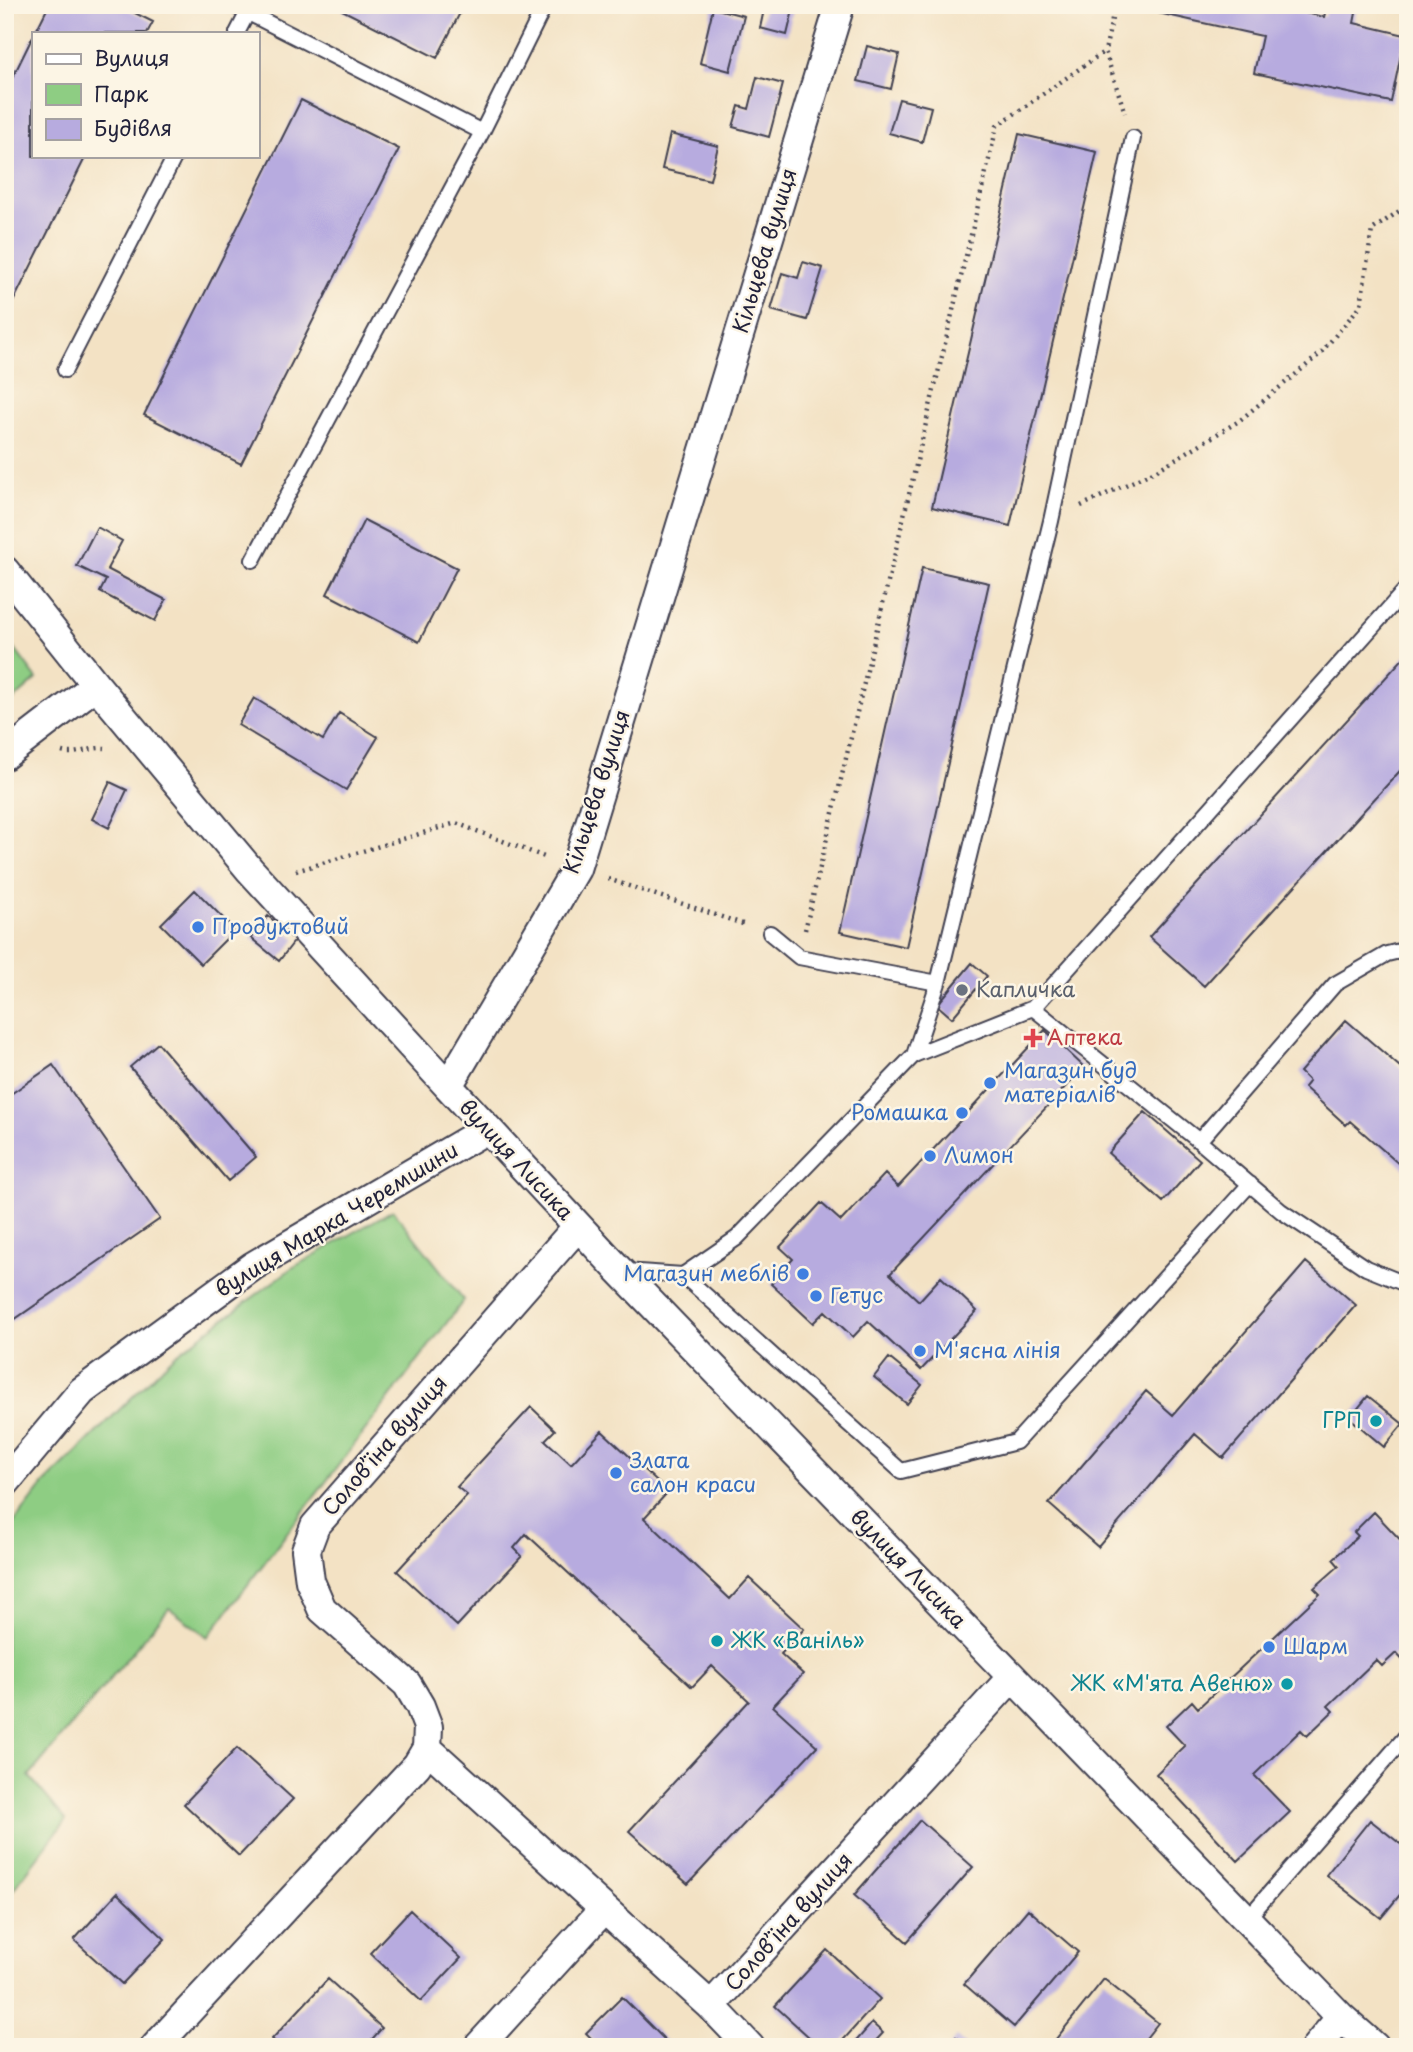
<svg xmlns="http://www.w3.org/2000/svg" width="1413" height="2052" viewBox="0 0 1413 2052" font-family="'Playpen Sans',sans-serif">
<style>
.green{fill:#8ecd83;stroke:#58785f;stroke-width:2}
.building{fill:#b7abdf}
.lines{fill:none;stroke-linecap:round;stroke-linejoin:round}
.service-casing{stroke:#413f50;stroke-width:18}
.minor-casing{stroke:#413f50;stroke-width:32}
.path{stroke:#413f50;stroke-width:4.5;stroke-dasharray:2 5;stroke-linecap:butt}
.service{stroke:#fff;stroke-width:14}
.minor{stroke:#fff;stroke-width:28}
.shop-dot{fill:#3f7fe0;stroke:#fcf5e5;stroke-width:2.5}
.worship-dot{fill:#6b7280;stroke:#fcf5e5;stroke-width:2.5}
.health-dot{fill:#e0444e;stroke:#fcf5e5;stroke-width:2.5}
.culture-dot{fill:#0f9aa8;stroke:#fcf5e5;stroke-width:2.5}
.labels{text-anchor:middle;stroke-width:5;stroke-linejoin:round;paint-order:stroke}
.street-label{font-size:21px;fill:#22223b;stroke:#fcf5e5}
.shop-label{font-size:21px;fill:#366cbe;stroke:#fcf5e5;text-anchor:start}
.worship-label{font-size:21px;fill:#5b616d;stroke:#fcf5e5;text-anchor:start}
.health-label{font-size:21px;fill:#be3a42;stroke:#fcf5e5;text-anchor:start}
.culture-label{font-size:21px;fill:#0d838f;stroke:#fcf5e5;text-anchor:end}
</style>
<rect width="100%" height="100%" fill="#fcf5e5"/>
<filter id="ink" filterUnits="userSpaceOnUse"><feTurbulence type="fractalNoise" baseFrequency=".0143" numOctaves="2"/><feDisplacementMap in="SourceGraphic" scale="14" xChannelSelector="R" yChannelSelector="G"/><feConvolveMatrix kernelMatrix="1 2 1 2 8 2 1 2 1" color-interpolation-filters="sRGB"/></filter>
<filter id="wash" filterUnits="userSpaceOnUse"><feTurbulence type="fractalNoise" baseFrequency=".00686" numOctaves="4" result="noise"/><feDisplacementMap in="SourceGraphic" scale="28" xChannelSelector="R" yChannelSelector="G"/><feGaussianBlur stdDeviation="1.57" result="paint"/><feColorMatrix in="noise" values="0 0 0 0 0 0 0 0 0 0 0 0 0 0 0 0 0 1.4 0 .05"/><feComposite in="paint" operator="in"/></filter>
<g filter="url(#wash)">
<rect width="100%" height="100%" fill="#f3e2c4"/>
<!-- green -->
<path class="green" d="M 5,636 L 37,679 L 5,707 Z
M 393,1210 L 464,1300 L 208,1637 L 169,1608 L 29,1776 L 66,1820 L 5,1900 L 5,1534 L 44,1484 L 174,1356 L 292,1268 Z"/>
<g id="blocks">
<!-- building -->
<path class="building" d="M 49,5 L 119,5 L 153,22 L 147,33 L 35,33 Z
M 344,5 L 464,5 L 437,58 L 342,10 Z
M 765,5 L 793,10 L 787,35 L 760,28 Z
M 1122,5 L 1268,5 L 1324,17 L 1327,5 L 1342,5 L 1357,8 L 1354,23 L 1405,35 L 1391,102 L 1254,73 L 1262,36 Z
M 713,8 L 744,16 L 730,71 L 700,63 Z
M 33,36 L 33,156 L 86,156 L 5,318 L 5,93 Z
M 867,46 L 899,54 L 891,89 L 858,81 Z
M 757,77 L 783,84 L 769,137 L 733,127 L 739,106 L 749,109 Z
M 899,99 L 931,107 L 922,142 L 889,133 Z
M 301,100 L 399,149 L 241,464 L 144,415 Z
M 670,134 L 718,146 L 710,180 L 662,169 Z
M 1019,134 L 1097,152 L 1010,526 L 932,507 Z
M 803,262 L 823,268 L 807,320 L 771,310 L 782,273 L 798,278 Z
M 364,520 L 457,568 L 419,642 L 327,594 Z
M 97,527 L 122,541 L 107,569 L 166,600 L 155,621 L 100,592 L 106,580 L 77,566 Z
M 922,568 L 989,583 L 906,947 L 840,932 Z
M 1408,653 L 1408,762 L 1204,986 L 1149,937 Z
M 254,698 L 323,740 L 339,713 L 378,737 L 346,790 L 238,725 Z
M 110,782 L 127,790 L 109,828 L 92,819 Z
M 195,890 L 235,930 L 201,964 L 161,924 Z
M 268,916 L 296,939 L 279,961 L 251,938 Z
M 972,963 L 987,976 L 952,1018 L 937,1005 Z
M 1346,1020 L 1408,1074 L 1408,1172 L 1350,1121 L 1346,1125 L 1304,1087 L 1309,1081 L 1300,1072 Z
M 1045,1030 L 1084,1067 L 890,1274 L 919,1301 L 941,1277 L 977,1311 L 921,1370 L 868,1321 L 853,1337 L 825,1311 L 813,1323 L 771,1284 L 793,1259 L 780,1247 L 821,1203 L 841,1221 L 885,1174 L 898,1187 Z
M 158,1043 L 256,1157 L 228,1181 L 130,1067 Z
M 53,1065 L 160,1219 L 5,1326 L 5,1098 Z
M 1145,1112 L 1200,1160 L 1163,1202 L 1108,1153 Z
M 1306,1262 L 1356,1305 L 1223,1458 L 1195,1434 L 1098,1547 L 1049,1504 L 1146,1391 L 1173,1415 Z
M 889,1358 L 922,1385 L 907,1404 L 874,1377 Z
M 1368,1396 L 1403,1424 L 1384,1447 L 1350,1418 Z
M 531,1407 L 555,1430 L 545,1440 L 571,1464 L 602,1431 L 668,1492 L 644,1518 L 730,1599 L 749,1578 L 804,1629 L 781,1654 L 803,1674 L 773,1706 L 817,1746 L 688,1884 L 629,1831 L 749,1701 L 712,1666 L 692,1687 L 526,1534 L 514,1548 L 522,1556 L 457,1626 L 397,1571 L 467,1495 L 457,1487 Z
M 1374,1512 L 1408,1548 L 1408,1666 L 1396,1653 L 1382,1666 L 1376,1660 L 1328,1706 L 1333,1711 L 1307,1736 L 1301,1730 L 1254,1775 L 1290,1812 L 1238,1861 L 1156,1774 L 1185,1746 L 1166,1726 L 1192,1701 L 1198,1708 L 1320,1594 L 1314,1588 L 1339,1566 L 1333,1559 L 1358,1536 L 1354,1532 Z
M 237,1748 L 293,1799 L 239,1856 L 184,1804 Z
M 920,1820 L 973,1867 L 907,1942 L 854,1895 Z
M 1370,1820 L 1408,1850 L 1408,1885 L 1381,1918 L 1326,1875 Z
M 117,1893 L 165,1939 L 122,1984 L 74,1940 Z
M 1028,1909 L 1078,1952 L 1014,2027 L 964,1984 Z
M 410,1910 L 461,1958 L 421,2001 L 370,1953 Z
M 827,1950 L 880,1999 L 837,2047 L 820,2047 L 775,2006 Z
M 328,1979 L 382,2028 L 365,2047 L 281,2047 L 272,2039 Z
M 1104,1979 L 1158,2023 L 1139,2047 L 1055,2047 L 1052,2044 Z
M 622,1997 L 672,2047 L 600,2047 L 586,2033 Z
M 872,2023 L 883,2033 L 870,2047 L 851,2047 Z
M 956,2037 L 968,2047 L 949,2047 Z
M 1182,2040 L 1191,2047 L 1176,2047 Z"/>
</g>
</g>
<g filter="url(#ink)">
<use href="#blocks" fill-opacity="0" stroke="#413f50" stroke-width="2"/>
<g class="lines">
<defs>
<path id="service" d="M 233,5 L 482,132
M 237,33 L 251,6
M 65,370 L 175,156
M 253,560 L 482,132 L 545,5
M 770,933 L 799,957 L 938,983
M 1033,1008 L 1199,1141 L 1281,1211 L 1366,1268 L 1408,1285
M 914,1055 L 938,983 L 1051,521 L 1133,138
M 1199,1141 L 1335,984 L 1387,954 L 1408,949
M 624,1271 L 683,1275 L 737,1238 L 914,1055 L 1033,1008 L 1408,587
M 683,1275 L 901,1471 L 1016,1442 L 1250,1184
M 1247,1919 L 1408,1734"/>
<path id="minor" d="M 5,571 L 96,685 L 250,870 L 448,1086 L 576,869 L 840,5
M 5,755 L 96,685
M 448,1086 L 619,1270 L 1341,2017 L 1375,2047
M 5,1483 L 82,1391 L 253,1266 L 487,1129
M 427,1748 L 711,2006 L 1012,1677
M 711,2006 L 750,2047
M 155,2047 L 417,1765 L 427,1748 L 428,1727 L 420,1706 L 407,1684 L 322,1609 L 310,1581 L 306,1550 L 315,1526 L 578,1226
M 478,2047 L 603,1910
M 1316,2047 L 1341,2017"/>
</defs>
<!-- service casing -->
<use href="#service" class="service-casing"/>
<!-- minor casing -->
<use href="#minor" class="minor-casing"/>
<!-- path -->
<path class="path" d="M 1115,5 L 1105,51 L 1125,113
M 1081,506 L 1157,470 L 1239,421 L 1319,355 L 1361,305 L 1372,230 L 1408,205
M 62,752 C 75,756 90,747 105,748
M 296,871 L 456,823 L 547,858
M 608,879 L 746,925
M 805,930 L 997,126 L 1105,51"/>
<!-- service -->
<use href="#service" class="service"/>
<!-- minor -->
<use href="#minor" class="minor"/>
</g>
</g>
<!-- markers -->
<g class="shop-dot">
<circle cx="198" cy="927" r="7"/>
<circle cx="990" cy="1083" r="7"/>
<circle cx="962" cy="1113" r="7"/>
<circle cx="930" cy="1156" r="7"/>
<circle cx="803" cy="1274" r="7"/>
<circle cx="816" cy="1296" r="7"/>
<circle cx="920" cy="1351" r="7"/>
<circle cx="616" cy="1473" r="7"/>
<circle cx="1269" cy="1647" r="7"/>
</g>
<circle class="worship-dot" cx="962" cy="990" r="7"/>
<path class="health-dot" d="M1029.5 1027.5h7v7h7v7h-7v7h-7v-7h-7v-7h7z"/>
<g class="culture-dot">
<circle cx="1376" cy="1421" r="7"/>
<circle cx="717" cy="1641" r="7"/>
<circle cx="1287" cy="1684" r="7"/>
</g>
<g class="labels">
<!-- street labels -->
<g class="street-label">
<text transform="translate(765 251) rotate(-73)" y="7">Кільцева вулиця</text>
<text transform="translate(597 792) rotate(-72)" y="7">Кільцева вулиця</text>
<text transform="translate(516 1160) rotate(47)" y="7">вулиця Лисика</text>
<text transform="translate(337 1220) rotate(-31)" y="7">вулиця Марка Черемшини</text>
<text transform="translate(385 1446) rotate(-49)" y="7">Соловʼїна вулиця</text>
<text transform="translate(908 1569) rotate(46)" y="7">вулиця Лисика</text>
<text transform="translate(789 1922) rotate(-48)" y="7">Соловʼїна вулиця</text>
</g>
<!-- shop labels -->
<g class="shop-label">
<text x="212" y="934">Продуктовий</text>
<text x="1004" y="1078">Магазин буд<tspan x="1004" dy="24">матеріалів</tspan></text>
<text x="948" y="1120" text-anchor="end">Ромашка</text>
<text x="944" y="1163">Лимон</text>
<text x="789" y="1281" text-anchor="end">Магазин меблів</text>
<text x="830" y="1303">Гетус</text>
<text x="934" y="1358">М'ясна лінія</text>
<text x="630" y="1468">Злата<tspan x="630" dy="24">салон краси</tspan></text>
<text x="1283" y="1654">Шарм</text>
</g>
<!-- worship labels -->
<g class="worship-label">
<text x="976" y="997">Капличка</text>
</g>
<!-- health labels -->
<g class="health-label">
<text x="1047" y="1045">Аптека</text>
</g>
<!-- culture labels -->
<g class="culture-label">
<text x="1362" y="1428">ГРП</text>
<text x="731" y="1648" text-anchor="start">ЖК «Ваніль»</text>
<text x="1273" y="1691">ЖК «М'ята Авеню»</text>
</g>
</g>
<!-- margin -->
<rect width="1413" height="2052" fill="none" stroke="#fcf5e5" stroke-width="28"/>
<!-- legend -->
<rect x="32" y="32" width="228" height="126" fill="#fcf5e5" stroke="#a5a1a1" stroke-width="2"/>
<rect x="46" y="54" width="35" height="10" fill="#ffffff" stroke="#a5a1a1" stroke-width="2"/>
<text x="94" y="66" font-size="21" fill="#22223b">Вулиця</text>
<rect x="46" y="84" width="35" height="21" fill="#8ecd83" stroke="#a5a1a1" stroke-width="2"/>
<text x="94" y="102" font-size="21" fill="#22223b">Парк</text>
<rect x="46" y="119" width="35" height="21" fill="#b7abdf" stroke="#a5a1a1" stroke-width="2"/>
<text x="94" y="136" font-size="21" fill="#22223b">Будівля</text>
</svg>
